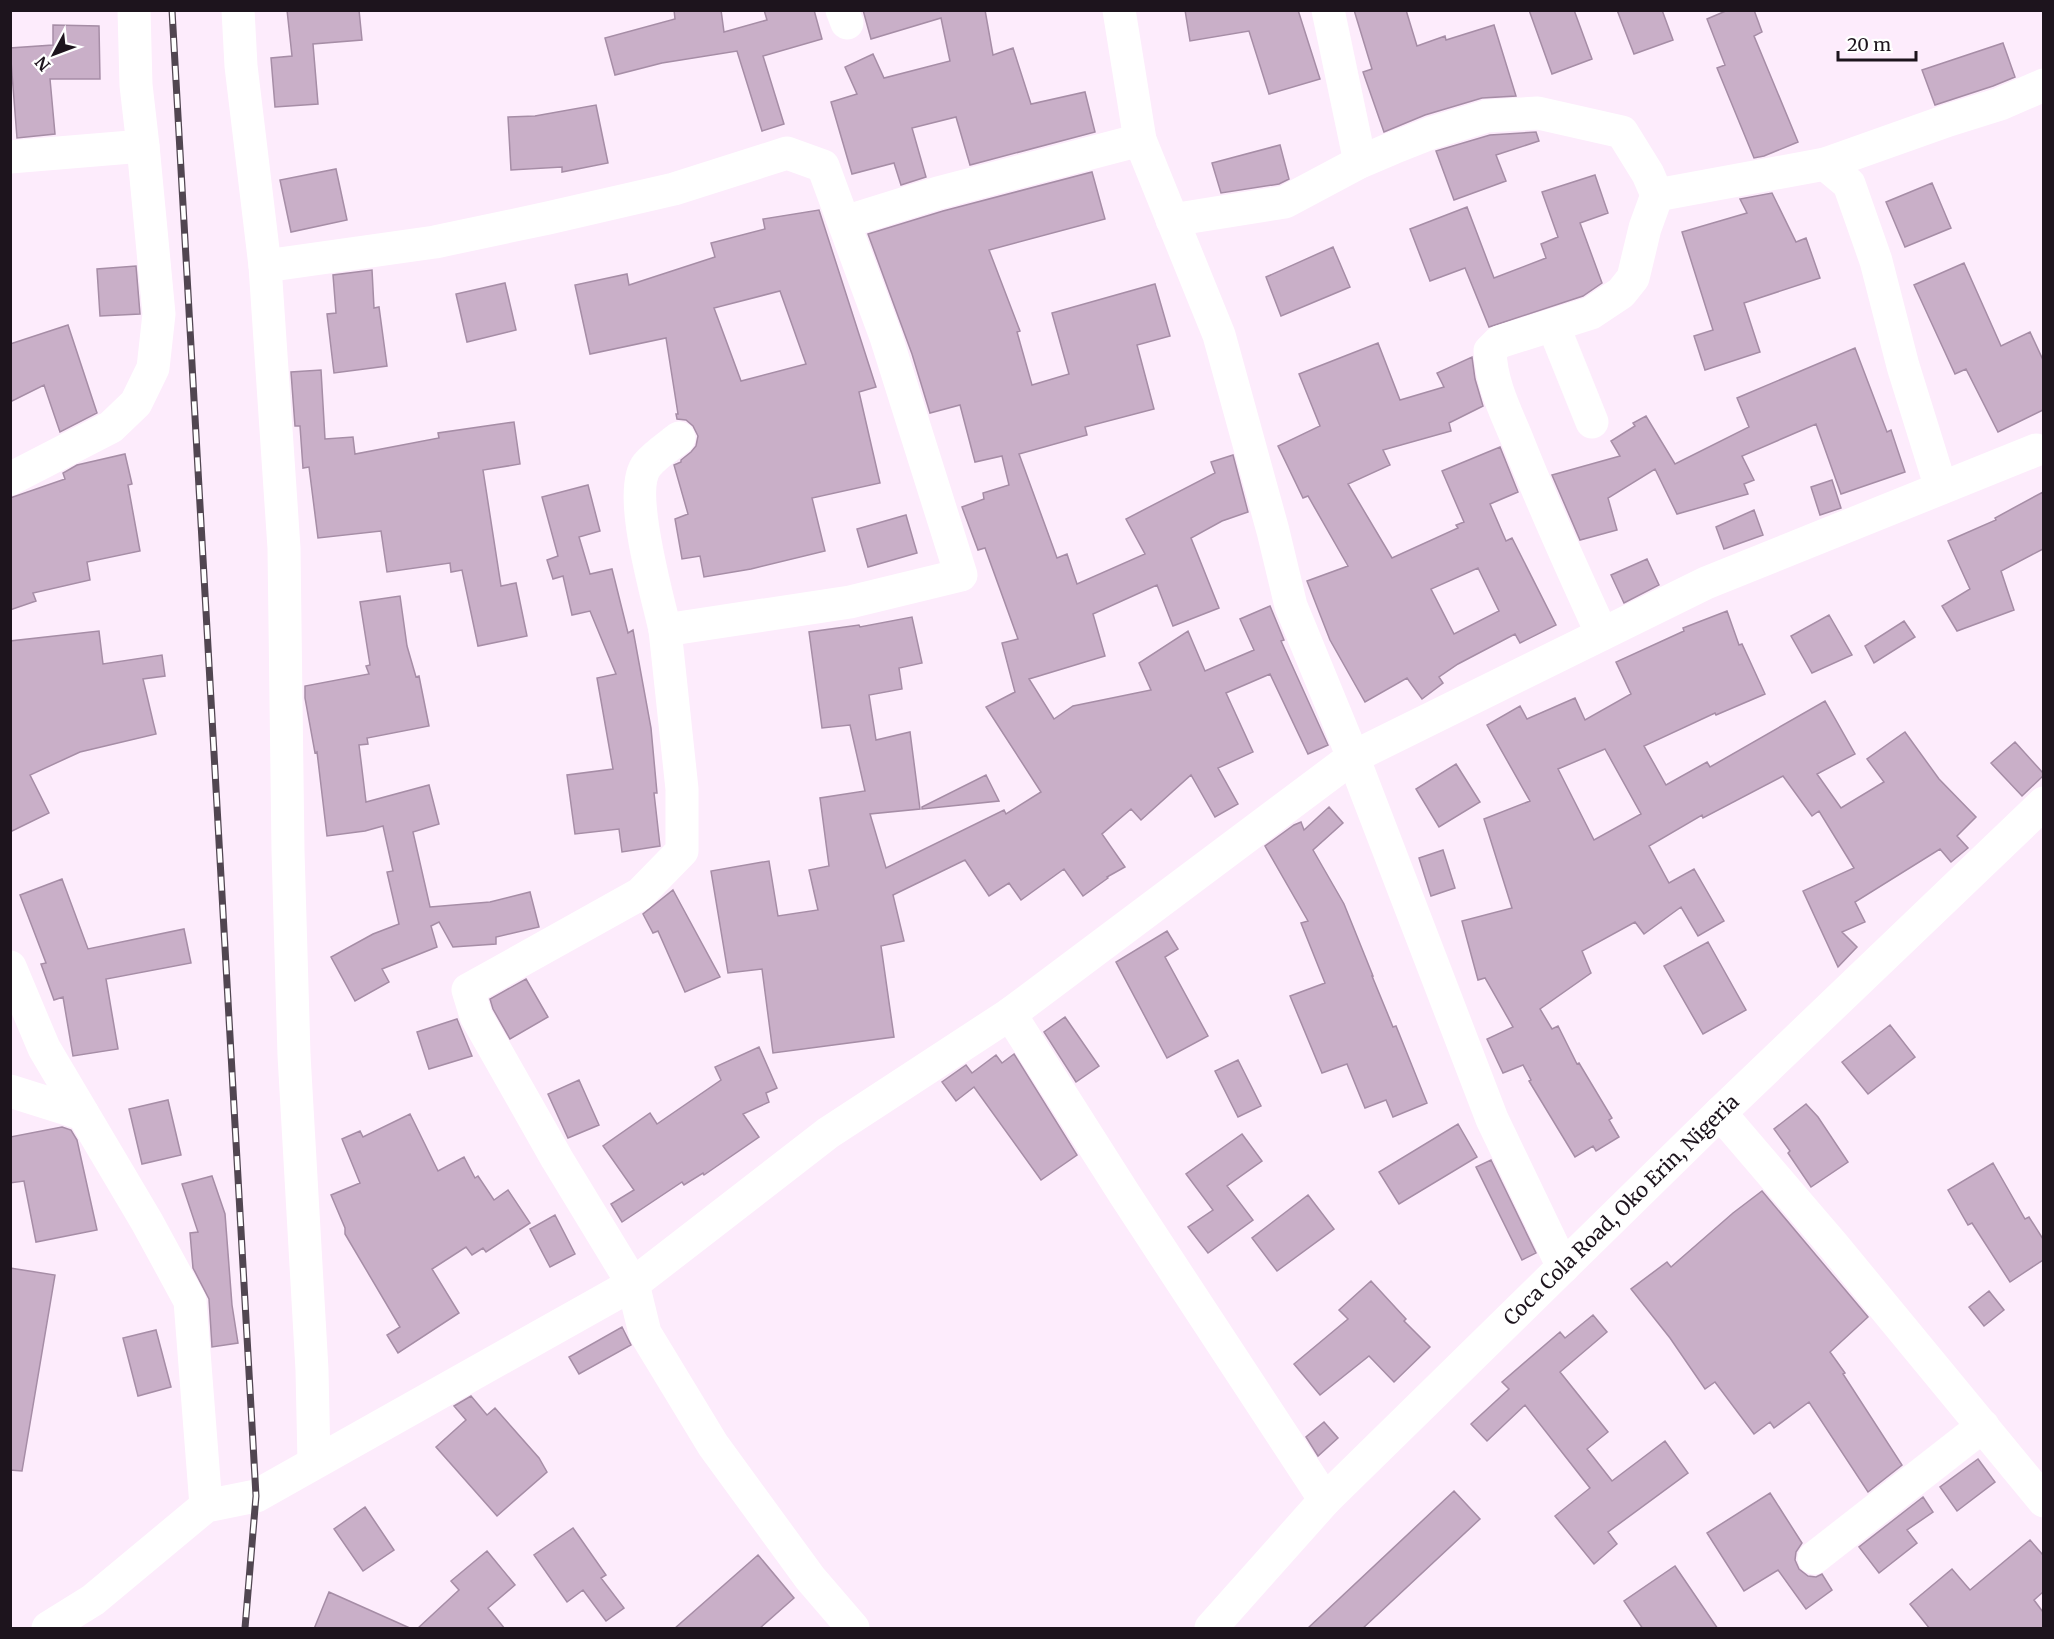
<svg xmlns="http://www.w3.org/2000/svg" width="2054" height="1639" viewBox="0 0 2054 1639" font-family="Merriweather,serif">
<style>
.building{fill:#c9afc8;stroke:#a68da6;stroke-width:1.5;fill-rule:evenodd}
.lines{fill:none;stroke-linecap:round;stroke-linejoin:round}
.minor{stroke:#fff;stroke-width:33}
.rail-casing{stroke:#514651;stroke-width:7}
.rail{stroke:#fff;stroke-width:4.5;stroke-dasharray:14;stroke-linecap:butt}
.labels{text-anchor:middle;stroke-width:5;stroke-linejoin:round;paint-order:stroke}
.street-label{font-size:20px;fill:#1d141d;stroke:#fff}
</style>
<rect width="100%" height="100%" fill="#fdecfc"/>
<!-- building -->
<path class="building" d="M 287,10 L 359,10 L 362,40 L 313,44 L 318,104 L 275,107 L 271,58 L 292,56 Z
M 674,10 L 721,10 L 724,32 L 767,20 L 764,10 L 814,10 L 822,39 L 763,56 L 784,124 L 762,131 L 737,51 L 662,63 L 615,75 L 605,38 L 675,19 Z
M 863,10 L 985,10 L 993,55 L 1013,48 L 1031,104 L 1085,92 L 1095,132 L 970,165 L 956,117 L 912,128 L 926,177 L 901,185 L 894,163 L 852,174 L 831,102 L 857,94 L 845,67 L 873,54 L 884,78 L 950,61 L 941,18 L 871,39 Z
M 1185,10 L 1298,10 L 1320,79 L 1269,94 L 1249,31 L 1190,41 Z
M 1354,10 L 1406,10 L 1417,46 L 1445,36 L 1446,40 L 1494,25 L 1516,96 L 1482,98 L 1425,115 L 1384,132 L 1363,72 L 1372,69 Z
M 1529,10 L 1574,10 L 1592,59 L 1552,74 Z
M 1617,10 L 1662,10 L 1673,40 L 1634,54 Z
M 1728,10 L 1754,10 L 1762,32 L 1754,36 L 1798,142 L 1764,156 L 1754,158 L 1717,68 L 1725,65 L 1707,19 Z
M 53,25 L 99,26 L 100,79 L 50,79 L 55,134 L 17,138 L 10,48 L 53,45 Z
M 2003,43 L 2015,77 L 1993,86 L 1935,105 L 1922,70 Z
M 596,105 L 608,163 L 562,172 L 562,167 L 511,170 L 508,117 L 535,116 Z
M 1536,132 L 1539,141 L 1496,155 L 1506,181 L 1454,200 L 1436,151 L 1490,135 Z
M 1280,145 L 1289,179 L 1279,184 L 1221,193 L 1212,163 Z
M 336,169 L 347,220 L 291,232 L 280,180 Z
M 1092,172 L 1105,219 L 989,250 L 1020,331 L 1017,332 L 1032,385 L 1069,374 L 1052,313 L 1155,284 L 1170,336 L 1137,345 L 1154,409 L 1085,427 L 1087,435 L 1019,454 L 1057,558 L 1067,554 L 1077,584 L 1145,554 L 1126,519 L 1215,473 L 1211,462 L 1233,455 L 1248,512 L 1222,521 L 1191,538 L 1219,608 L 1173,626 L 1157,585 L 1093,614 L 1105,656 L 1029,679 L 1054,719 L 1073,706 L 1151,690 L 1139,663 L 1188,631 L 1205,671 L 1254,650 L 1240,619 L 1270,606 L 1284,640 L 1281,641 L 1328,745 L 1308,754 L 1270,674 L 1226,693 L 1253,752 L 1218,768 L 1238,804 L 1215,817 L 1191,775 L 1141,820 L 1131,809 L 1102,834 L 1125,867 L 1107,877 L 1108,878 L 1083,896 L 1064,869 L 1021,900 L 1009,883 L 989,896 L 965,860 L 893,895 L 904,941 L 881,946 L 894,1037 L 773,1053 L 762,969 L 728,973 L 711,871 L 769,861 L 778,916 L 818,910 L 809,870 L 829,866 L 820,798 L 865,791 L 850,725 L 822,728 L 809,632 L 859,625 L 860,627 L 912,617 L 922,663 L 899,668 L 902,689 L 869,695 L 876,740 L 910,732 L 920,809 L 870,814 L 886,868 L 1004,810 L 1006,814 L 1041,792 L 986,707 L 1015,692 L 1002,643 L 1018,639 L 985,548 L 978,550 L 962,507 L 984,499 L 983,493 L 1009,485 L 1002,456 L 975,462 L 960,405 L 930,413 L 912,354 L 868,234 L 943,211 Z
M 1595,175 L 1608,213 L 1580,223 L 1602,283 L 1583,296 L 1489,327 L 1465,268 L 1430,281 L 1410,229 L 1467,207 L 1494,278 L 1546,258 L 1541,244 L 1558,237 L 1542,192 Z
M 1932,183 L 1951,228 L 1905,247 L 1886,202 Z
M 1772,193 L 1796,242 L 1806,238 L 1820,278 L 1744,303 L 1760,352 L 1705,370 L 1694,336 L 1713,330 L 1682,232 L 1747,213 L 1740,199 Z
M 819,210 L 876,387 L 859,392 L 880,483 L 812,498 L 825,551 L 751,569 L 704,577 L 700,556 L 682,559 L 675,519 L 688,514 L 674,465 L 681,462 L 681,460 L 691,452 L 696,446 L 698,436 L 693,426 L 686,420 L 677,419 L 676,414 L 678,414 L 666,338 L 590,354 L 575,285 L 627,274 L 629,285 L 715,257 L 711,243 L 765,229 L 763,219 ZM 780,291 L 806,364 L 741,381 L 714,308 Z
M 1333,247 L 1350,287 L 1281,316 L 1266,277 Z
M 1964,263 L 2001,346 L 2030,332 L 2043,360 L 2043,410 L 1998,432 L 1966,369 L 1955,374 L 1914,285 Z
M 136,266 L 140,314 L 100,316 L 97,269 Z
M 372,270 L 374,308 L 379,307 L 387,366 L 334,373 L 327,314 L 336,313 L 333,275 Z
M 505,283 L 516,330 L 467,342 L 456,294 Z
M 68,325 L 97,413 L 60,432 L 44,385 L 10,402 L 10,344 Z
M 1378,343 L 1400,400 L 1444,387 L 1437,373 L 1472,357 L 1475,379 L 1483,406 L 1449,423 L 1451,431 L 1383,450 L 1390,465 L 1348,484 L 1392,558 L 1458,528 L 1456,525 L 1464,522 L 1442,471 L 1500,447 L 1518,492 L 1490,504 L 1506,541 L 1512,538 L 1556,625 L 1520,643 L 1515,634 L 1458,664 L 1439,677 L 1443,683 L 1422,699 L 1407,678 L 1365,702 L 1330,640 L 1307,581 L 1348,566 L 1308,496 L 1303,498 L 1278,446 L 1320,426 L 1299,374 ZM 1478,568 L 1499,611 L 1454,634 L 1431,589 Z
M 1855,348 L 1887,432 L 1891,430 L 1905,472 L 1841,494 L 1816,424 L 1742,456 L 1754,480 L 1744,484 L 1748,494 L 1677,514 L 1655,469 L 1608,498 L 1617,530 L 1580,540 L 1552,475 L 1620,456 L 1611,441 L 1635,426 L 1633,423 L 1646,416 L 1675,464 L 1749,427 L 1737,398 Z
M 321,370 L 325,439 L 353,437 L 355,454 L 439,438 L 438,433 L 514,422 L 520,464 L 483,470 L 501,586 L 516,583 L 527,636 L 478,646 L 462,570 L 451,572 L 450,563 L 387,572 L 381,531 L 318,538 L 309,467 L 303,468 L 300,426 L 295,426 L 291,372 Z
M 125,454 L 132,484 L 128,485 L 140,551 L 87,562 L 90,580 L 33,593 L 36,601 L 10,610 L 10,498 L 65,479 L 63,473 L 77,465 Z
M 1832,480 L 1841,508 L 1820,515 L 1811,487 Z
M 588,485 L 600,531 L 579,537 L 590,574 L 612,569 L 628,633 L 633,630 L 651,728 L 657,793 L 654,793 L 660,846 L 622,852 L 619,829 L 575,834 L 567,775 L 613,769 L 597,678 L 616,674 L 590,611 L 572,615 L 563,576 L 553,579 L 547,560 L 558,556 L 542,497 Z
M 2043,492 L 2043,549 L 2001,571 L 2014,610 L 1957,631 L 1942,606 L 1970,589 L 1948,541 L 1996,520 L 1995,518 Z
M 1754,510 L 1763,535 L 1724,549 L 1716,527 Z
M 906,515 L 917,553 L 868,567 L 857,529 Z
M 1647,559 L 1659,585 L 1624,603 L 1611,575 Z
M 400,596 L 407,646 L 416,677 L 419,676 L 429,726 L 367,738 L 368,744 L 359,745 L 366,802 L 429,785 L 439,824 L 413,832 L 430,907 L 490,902 L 530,892 L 539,927 L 496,937 L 496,944 L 453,947 L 439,922 L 431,926 L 437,947 L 382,969 L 389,982 L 355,1001 L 331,957 L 373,934 L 399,924 L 387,872 L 393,871 L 383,826 L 365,831 L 327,836 L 317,752 L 315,753 L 305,698 L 305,686 L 369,674 L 366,666 L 370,665 L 360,602 Z
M 1727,611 L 1739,645 L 1742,644 L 1765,694 L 1716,715 L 1715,713 L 1644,746 L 1666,785 L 1707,762 L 1710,767 L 1825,701 L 1855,754 L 1817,774 L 1841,808 L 1884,782 L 1867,759 L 1905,732 L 1939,779 L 1976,817 L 1957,836 L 1968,848 L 1951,862 L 1940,849 L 1855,902 L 1865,922 L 1842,932 L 1857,947 L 1838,967 L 1803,891 L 1854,868 L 1819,811 L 1812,816 L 1783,776 L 1703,818 L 1702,815 L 1649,846 L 1669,883 L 1694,869 L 1724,921 L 1698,936 L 1681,907 L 1644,934 L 1635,922 L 1582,951 L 1591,973 L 1540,1009 L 1552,1029 L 1558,1026 L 1577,1064 L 1579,1063 L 1612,1118 L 1609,1120 L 1619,1137 L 1596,1151 L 1593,1146 L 1575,1157 L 1529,1081 L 1531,1080 L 1523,1065 L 1503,1073 L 1487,1039 L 1513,1027 L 1485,978 L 1478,980 L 1462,921 L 1512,908 L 1484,819 L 1530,801 L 1487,725 L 1520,706 L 1527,719 L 1575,698 L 1585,720 L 1631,694 L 1616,662 L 1684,631 L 1683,628 ZM 1605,749 L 1641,814 L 1594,840 L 1558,769 Z
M 1829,615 L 1852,655 L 1812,673 L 1791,636 Z
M 1904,621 L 1915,637 L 1874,663 L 1865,646 Z
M 99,631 L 103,664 L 162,655 L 165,676 L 143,679 L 156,734 L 80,752 L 30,775 L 49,813 L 10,832 L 10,641 Z
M 2015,742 L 2043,773 L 2043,776 L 2022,796 L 1991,763 Z
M 1456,764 L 1480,802 L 1439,827 L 1416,789 Z
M 986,775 L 999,801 L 922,809 L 922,807 Z
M 1329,807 L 1343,823 L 1313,850 L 1344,904 L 1373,976 L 1372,976 L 1393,1027 L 1396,1026 L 1427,1103 L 1393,1117 L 1386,1100 L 1365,1108 L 1347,1064 L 1322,1073 L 1290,996 L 1325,983 L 1301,923 L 1308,921 L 1265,846 L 1294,825 L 1301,822 L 1304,830 Z
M 1443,850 L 1455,888 L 1431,896 L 1419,858 Z
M 62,879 L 88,949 L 184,929 L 191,963 L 106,979 L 118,1049 L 73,1056 L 63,997 L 54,1000 L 41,964 L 46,963 L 20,895 Z
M 673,890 L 720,977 L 685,992 L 658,931 L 653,933 L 643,914 Z
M 1167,931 L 1178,949 L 1165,957 L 1208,1036 L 1167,1058 L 1116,962 Z
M 1708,942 L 1746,1010 L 1703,1034 L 1664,966 Z
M 526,979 L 548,1017 L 510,1039 L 493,1009 L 490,999 Z
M 1065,1017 L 1099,1066 L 1076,1082 L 1044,1032 Z
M 457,1019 L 472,1056 L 429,1069 L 417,1032 Z
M 1890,1025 L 1915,1057 L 1868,1094 L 1842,1062 Z
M 759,1047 L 777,1088 L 766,1093 L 769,1102 L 743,1114 L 759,1137 L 704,1175 L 703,1173 L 684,1185 L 682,1182 L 622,1222 L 611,1204 L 634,1190 L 603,1146 L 650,1113 L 657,1124 L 721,1080 L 715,1067 Z
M 1014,1054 L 1077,1155 L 1041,1180 L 974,1087 L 956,1101 L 942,1082 L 966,1065 L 972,1073 L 996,1055 L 1002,1063 Z
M 1238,1060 L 1261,1106 L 1238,1117 L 1215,1071 Z
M 579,1080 L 599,1125 L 568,1138 L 548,1094 Z
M 168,1100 L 181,1155 L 142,1164 L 129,1109 Z
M 1806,1104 L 1818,1117 L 1848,1162 L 1811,1187 L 1788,1153 L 1790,1151 L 1774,1129 Z
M 410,1114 L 438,1171 L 464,1157 L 475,1178 L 478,1176 L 494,1200 L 508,1190 L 530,1223 L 486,1252 L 483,1248 L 472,1255 L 466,1247 L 432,1269 L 459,1313 L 398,1353 L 387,1335 L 400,1327 L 345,1234 L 345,1228 L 331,1195 L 360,1183 L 342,1139 L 360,1131 L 363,1137 Z
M 1458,1124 L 1477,1157 L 1399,1204 L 1379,1172 Z
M 62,1127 L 71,1130 L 77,1140 L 97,1230 L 36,1242 L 24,1181 L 10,1183 L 10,1137 Z
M 1242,1134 L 1262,1161 L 1227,1186 L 1253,1220 L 1208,1253 L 1188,1227 L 1213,1210 L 1186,1174 Z
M 1491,1160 L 1536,1253 L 1522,1260 L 1476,1167 Z
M 1993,1163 L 2025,1219 L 2029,1217 L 2043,1239 L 2043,1260 L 2010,1282 L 1972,1223 L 1968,1225 L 1948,1190 Z
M 212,1176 L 225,1214 L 232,1305 L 238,1343 L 212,1347 L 209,1299 L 193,1268 L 190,1233 L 198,1232 L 182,1184 Z
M 1762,1191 L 1868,1317 L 1830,1352 L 1845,1373 L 1843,1374 L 1902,1465 L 1868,1492 L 1809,1402 L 1774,1428 L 1770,1422 L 1754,1434 L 1715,1382 L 1705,1389 L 1670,1338 L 1631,1289 L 1667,1262 L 1671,1267 L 1733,1213 Z
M 1308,1195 L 1334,1229 L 1277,1271 L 1252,1238 Z
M 555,1215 L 575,1254 L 550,1267 L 530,1229 Z
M 10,1268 L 55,1275 L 22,1471 L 10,1470 Z
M 1371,1281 L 1406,1319 L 1404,1321 L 1430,1347 L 1394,1382 L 1369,1356 L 1320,1395 L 1294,1364 L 1348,1319 L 1339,1310 Z
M 1989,1291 L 2004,1310 L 1984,1326 L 1969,1307 Z
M 1593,1315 L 1607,1332 L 1560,1372 L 1608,1432 L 1587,1449 L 1612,1481 L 1665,1441 L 1688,1473 L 1608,1532 L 1617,1544 L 1594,1564 L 1555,1516 L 1590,1488 L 1525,1405 L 1487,1441 L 1471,1424 L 1509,1389 L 1502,1382 L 1560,1332 L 1565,1338 Z
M 622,1327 L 631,1345 L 579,1374 L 569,1357 Z
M 156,1330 L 171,1387 L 138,1396 L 123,1338 Z
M 471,1396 L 487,1415 L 495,1408 L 539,1458 L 547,1472 L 497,1516 L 436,1447 L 466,1420 L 454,1406 Z
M 1324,1422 L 1338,1438 L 1318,1456 L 1306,1437 Z
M 1978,1459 L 1995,1482 L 1957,1511 L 1940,1487 Z
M 1454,1491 L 1480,1519 L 1362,1629 L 1307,1629 Z
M 1770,1493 L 1802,1543 L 1796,1552 L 1795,1560 L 1799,1569 L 1808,1576 L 1816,1577 L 1822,1574 L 1832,1590 L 1806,1609 L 1778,1570 L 1744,1591 L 1707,1533 Z
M 1923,1497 L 1933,1512 L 1907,1530 L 1917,1543 L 1879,1573 L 1859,1547 Z
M 365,1507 L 394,1550 L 363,1571 L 334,1529 Z
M 573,1528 L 606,1575 L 601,1578 L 624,1608 L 606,1621 L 583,1590 L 567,1602 L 534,1555 Z
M 2030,1540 L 2043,1555 L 2043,1592 L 2034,1600 L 2043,1612 L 2043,1629 L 1930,1629 L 1910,1604 L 1952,1569 L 1970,1590 Z
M 487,1551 L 515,1585 L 488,1608 L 505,1629 L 417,1629 L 459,1590 L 451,1581 Z
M 758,1555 L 794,1598 L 759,1629 L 674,1629 Z
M 1675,1566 L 1718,1629 L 1643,1629 L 1624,1601 Z
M 329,1592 L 412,1629 L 314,1629 Z"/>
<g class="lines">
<!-- minor -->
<g class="minor">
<path d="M 238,10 L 241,66 L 265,266 L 284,548 L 288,851 L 294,1055 L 312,1370 L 314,1462"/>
<path d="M 842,10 L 847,23"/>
<path d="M 1119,10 L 1140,140 L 1219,335 L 1273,531 L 1291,606 L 1353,757 L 1492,1119 L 1563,1267"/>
<path d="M 1328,10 L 1360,162"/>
<path d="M 10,157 L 143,146 L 136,85 L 134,10"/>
<path d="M 1825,164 L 1949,120 L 2000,104 L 2044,85"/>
<path d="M 1172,220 L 1285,202 L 1360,162 L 1393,148 L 1431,133 L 1487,116 L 1538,113 L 1622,132 L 1648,174 L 1657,195 L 1825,164 L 1849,184 L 1876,261 L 1903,366 L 1941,488"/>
<path d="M 845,222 L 938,193 L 1140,140"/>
<path d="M 265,266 L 435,242 L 548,218 L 674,189 L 787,153 L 823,166 L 886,337 L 961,575 L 850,602 L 665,630 L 682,789 L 682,851 L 640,894 L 468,990 L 476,1016 L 557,1159 L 633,1284 L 645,1333 L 713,1445 L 810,1578 L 853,1628"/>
<path d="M 1553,325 L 1592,422"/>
<path d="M 10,479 L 111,427 L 136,403 L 153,368 L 159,314 L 143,146"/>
<path d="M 665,630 C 658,597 626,491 647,465 C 655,455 669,446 679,438"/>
<path d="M 1602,634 C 1572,569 1543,505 1517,439 C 1505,410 1491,383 1490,351 L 1499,342 L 1591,313 L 1621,293 L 1633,278 L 1645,228 L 1657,195"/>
<path d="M 10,967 L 44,1048 L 147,1222 L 190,1301 L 206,1506"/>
<path d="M 1010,1014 L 1125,1195 L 1325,1500"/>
<path d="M 10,1091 L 83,1114"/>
<path d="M 1720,1113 L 1833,1245 L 2044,1501"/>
<path d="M 1814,1558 L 1983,1426"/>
<path d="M 48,1628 L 93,1600 L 206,1506 L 256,1496 L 633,1284 L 828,1133 L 1010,1014 L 1353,757 L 1706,583 L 2036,450"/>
<path id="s1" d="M 1211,1628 L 1325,1500 L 1720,1113 L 2044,803"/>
</g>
<defs>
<path id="rail" d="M 172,10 L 256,1496 L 245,1628"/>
</defs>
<!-- rail casing -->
<use href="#rail" class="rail-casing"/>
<!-- rail -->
<use href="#rail" class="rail"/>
</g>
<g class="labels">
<!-- street labels -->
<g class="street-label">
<text dy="7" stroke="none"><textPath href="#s1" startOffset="586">Coca Cola Road, Oko Erin, Nigeria</textPath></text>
</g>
</g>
<!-- border -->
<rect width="2054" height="1639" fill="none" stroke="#1d141d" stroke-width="24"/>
<!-- north arrow -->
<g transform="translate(54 54) rotate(229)" stroke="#ffffff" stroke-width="4.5" paint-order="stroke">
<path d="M0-4.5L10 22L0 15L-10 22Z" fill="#1d141d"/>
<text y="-9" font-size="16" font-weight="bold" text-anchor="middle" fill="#1d141d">N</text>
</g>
<!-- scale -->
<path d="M1838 51v9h78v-9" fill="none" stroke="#1d141d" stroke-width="3"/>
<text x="1847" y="51" font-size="18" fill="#1d141d" stroke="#ffffff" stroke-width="4.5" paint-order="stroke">20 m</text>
</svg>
